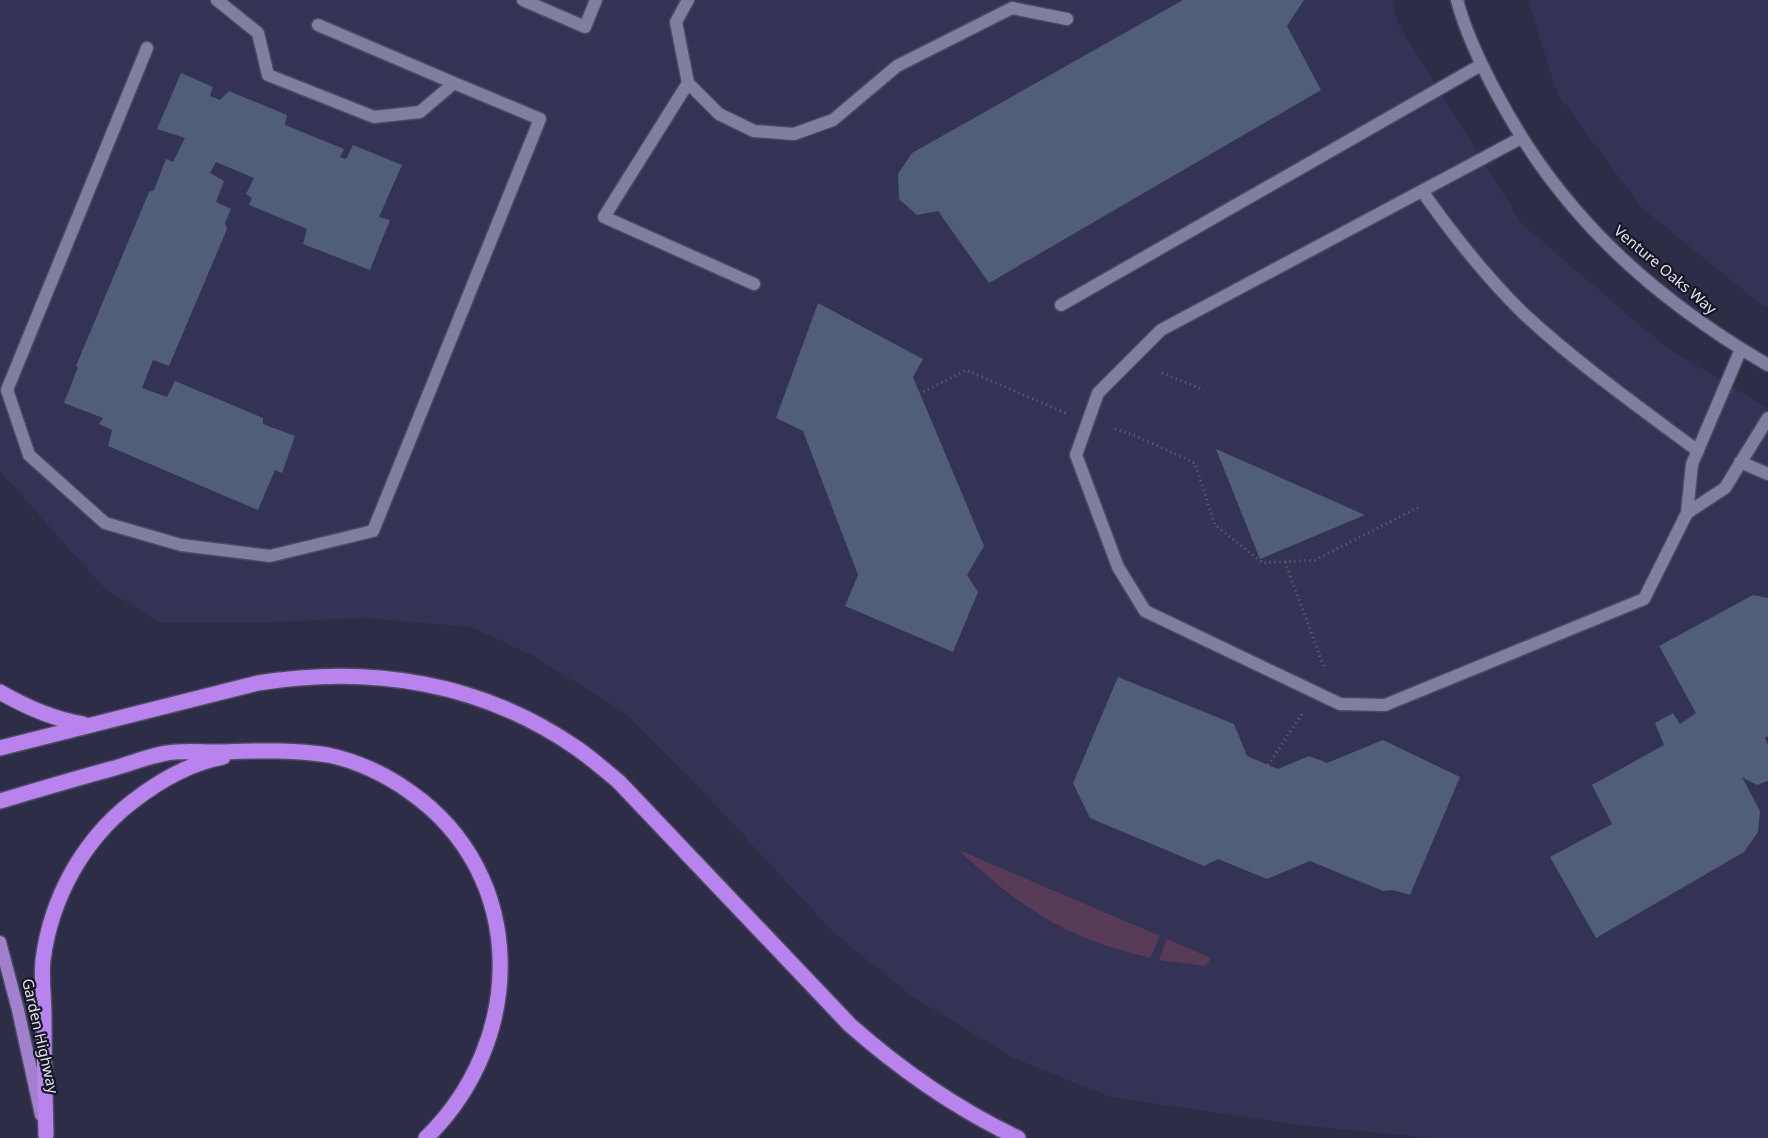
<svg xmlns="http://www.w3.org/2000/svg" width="1768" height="1138" viewBox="0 0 1768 1138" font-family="'Noto Sans',sans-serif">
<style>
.built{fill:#353355}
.green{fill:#583b57}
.building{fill:#505e79}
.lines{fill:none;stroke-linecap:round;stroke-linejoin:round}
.minor-casing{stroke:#4b4a60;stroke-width:15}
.major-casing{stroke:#4b4a60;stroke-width:15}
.highway-casing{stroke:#4b4a60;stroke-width:18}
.path{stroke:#64637c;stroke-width:3;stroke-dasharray:1 4;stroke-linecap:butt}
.minor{stroke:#7f7f9f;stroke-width:12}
.major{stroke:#a181ce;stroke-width:12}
.highway{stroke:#b883ed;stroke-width:15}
.labels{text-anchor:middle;stroke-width:4.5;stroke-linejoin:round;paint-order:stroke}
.street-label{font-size:15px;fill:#e0e0f2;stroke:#171723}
</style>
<rect width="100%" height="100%" fill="#2e2d48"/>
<!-- built -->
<path class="built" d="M 0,0 L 1392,0 L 1398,24 L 1522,224 L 1663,345 L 1768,409 L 1768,1138 L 1432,1138 L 1300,1125 L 1110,1097 L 1012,1057 L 913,997 L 832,931 L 725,815 L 627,714 L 532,655 L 471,627 L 364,618 L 271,622 L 158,622 L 103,587 L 0,471 Z
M 1528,0 L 1768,0 L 1768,307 L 1759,303 L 1642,208 L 1557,93 Z"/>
<!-- green -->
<path class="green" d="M 959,850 L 1160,936 L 1150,958 C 1130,952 1108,947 1088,939 C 1038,919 997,887 959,850 Z
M 1167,939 L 1211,958 L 1206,966 L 1159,960 Z"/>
<!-- building -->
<path class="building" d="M 1183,0 L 1304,0 L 1287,26 L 1321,90 L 989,283 L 938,211 L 917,215 L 899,199 L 898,174 L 912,153 Z
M 181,73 L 213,87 L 210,96 L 220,100 L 229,91 L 287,115 L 285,125 L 344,149 L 340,157 L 346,159 L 353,145 L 402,165 L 379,217 L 390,220 L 370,270 L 303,244 L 307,229 L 249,205 L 252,198 L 246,194 L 254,178 L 216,162 L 210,173 L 224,181 L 216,202 L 231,209 L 225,223 L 227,229 L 169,366 L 153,360 L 142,388 L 167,397 L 175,381 L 263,418 L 263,424 L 295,436 L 282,473 L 275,470 L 258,510 L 108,446 L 112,430 L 99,424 L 103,418 L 64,403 L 78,367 L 76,366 L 149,192 L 154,190 L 166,159 L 173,162 L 185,138 L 157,129 Z
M 818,303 L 923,359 L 913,377 L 984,546 L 967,575 L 978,592 L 953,652 L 845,606 L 858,575 L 803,431 L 776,418 Z
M 1216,449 L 1365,515 L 1260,559 Z
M 1753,595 L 1768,598 L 1768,736 L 1765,738 L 1768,745 L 1768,781 L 1757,785 L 1742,777 L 1760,811 L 1758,832 L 1744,852 L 1596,938 L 1550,857 L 1612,824 L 1592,785 L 1664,745 L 1655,723 L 1673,713 L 1680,724 L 1696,713 L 1659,646 Z
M 1118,677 L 1234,724 L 1247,756 L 1278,769 L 1309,756 L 1327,763 L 1383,740 L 1460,777 L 1410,895 L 1393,890 L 1383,891 L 1310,861 L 1267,879 L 1218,859 L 1204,866 L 1090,818 L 1073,783 Z"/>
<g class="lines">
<defs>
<path id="minor" d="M 523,0 L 585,27 L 596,0
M 1457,0 C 1466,34 1482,67 1499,98 C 1562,216 1653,298 1768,365
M 318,25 L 454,83
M 147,48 L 7,390 L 29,455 L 105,523 L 181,545 L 270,556 L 373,531 L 540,119 L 454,83 L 420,112 L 374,117 L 268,75 L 258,33 L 217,0
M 688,83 L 676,22 L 688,0
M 1521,138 L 1161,330 L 1098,393 L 1076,455 L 1118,567 L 1145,611 L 1340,704 L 1385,705 L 1644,599 L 1687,513 L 1692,464 L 1741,349
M 1422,191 C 1453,235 1486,277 1524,314 C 1578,364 1639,407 1698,451
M 754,284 L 604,217 L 688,83 L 719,114 L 754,131 L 794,134 L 833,120 L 897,66 L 1012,8 L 1067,19
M 1061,305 L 1481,65
M 1740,462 L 1768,474
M 1687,513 L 1725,488 L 1768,418"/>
<path id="major" d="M 0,942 L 18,1010 L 41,1115"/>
<path id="highway" d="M 0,692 C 26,707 53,719 83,724
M 0,748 L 258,683 C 371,665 482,682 578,749 C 592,759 606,771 619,782 L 850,1025 C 902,1071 955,1108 1018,1138
M 0,801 C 37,790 74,779 111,769 C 130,764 148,756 167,753 C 183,750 201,752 217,752 C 254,751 291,749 328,755 C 357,761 387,775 410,792 C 529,875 526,1041 426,1138
M 46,1135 C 45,1095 44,1056 44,1017 C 44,998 41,978 43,960 C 51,898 83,840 132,802 C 159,781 190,763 223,757"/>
</defs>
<!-- minor casing -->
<use href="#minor" class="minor-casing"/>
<!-- major casing -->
<use href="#major" class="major-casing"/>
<!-- highway casing -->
<use href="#highway" class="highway-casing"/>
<!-- path -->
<path class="path" d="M 1162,373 L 1204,390
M 919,394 L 966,370 L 1068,414
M 1115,429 L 1136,436 L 1195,463 L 1215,525 L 1263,563 L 1315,560 L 1419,507
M 1285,562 L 1324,667
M 1268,765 L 1304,711"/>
<!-- minor -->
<use href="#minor" class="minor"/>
<!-- major -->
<use href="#major" class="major"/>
<!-- highway -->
<use href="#highway" class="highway"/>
</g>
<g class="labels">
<!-- street labels -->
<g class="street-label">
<text transform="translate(1665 270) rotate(40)" y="5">Venture Oaks Way</text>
<text transform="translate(40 1036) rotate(77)" y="5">Garden Highway</text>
</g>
</g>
</svg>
